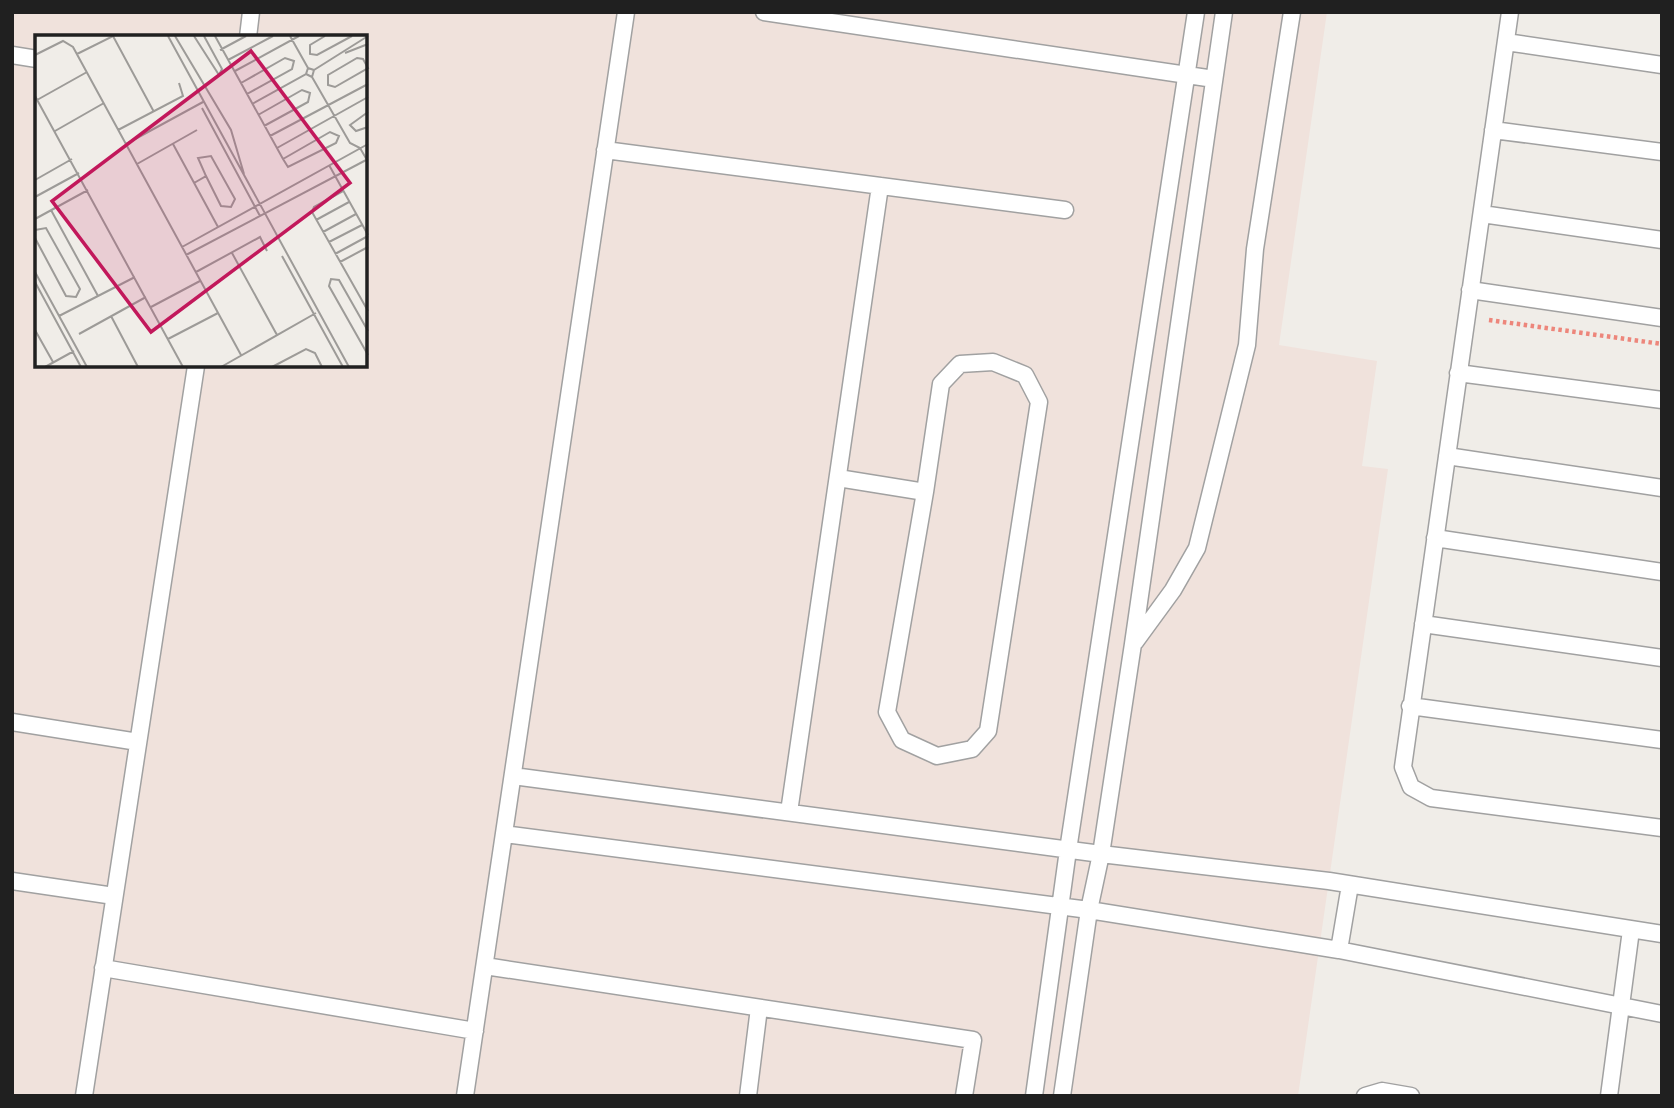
<svg xmlns="http://www.w3.org/2000/svg" width="1674" height="1108" viewBox="0 0 1674 1108" font-family="'Public Sans',sans-serif">
<style>
.military{fill:#f0e2dc;fill-rule:evenodd}
.lines{fill:none;stroke-linecap:round;stroke-linejoin:round}
.service-casing{stroke:#a1a1a1;stroke-width:19}
.path{stroke:#ed867b;stroke-width:4.5;stroke-dasharray:3.5 3.5;stroke-linecap:butt}
.service{stroke:#fff;stroke-width:16}
.inset-road{fill:none;stroke:#9d9b98;stroke-width:2}
.view{fill:#c2185b;fill-opacity:0.15;stroke:#c2185b;stroke-width:3.5}
.inset-edge{fill:none;stroke:#202020;stroke-width:3.5}
</style>
<rect width="100%" height="100%" fill="#f0ede8"/>
<!-- military -->
<path class="military" d="M 12,12 L 1327,12 L 1279,345 L 1377,361 L 1362,466 L 1388,469 L 1298,1096 L 12,1096 ZM 37,37 L 366,37 L 366,366 L 37,366 Z"/>
<g class="lines">
<defs>
<path id="service" d="M 764,12 L 1214,79
M 1510,12 L 1403,767 L 1411,787 L 1431,798 L 1662,828
M 248,37 L 251,12
M 1506,42 L 1662,65
M 12,55 L 37,59
M 1493,130 L 1662,152
M 605,150 L 1065,210
M 1482,214 L 1662,240
M 1470,290 L 1662,318
M 1458,373 L 1662,400
M 1447,456 L 1662,488
M 838,478 L 925,492 L 941,384 L 960,364 L 993,362 L 1025,375 L 1039,402 L 988,731 L 972,749 L 937,756 L 902,740 L 887,712 L 925,492
M 1435,538 L 1662,572
M 1423,624 L 1662,658
M 1135,642 L 1173,590 L 1197,548 L 1247,345 L 1255,249 L 1292,12
M 1410,706 L 1662,740
M 12,722 L 138,742
M 513,776 L 1101,854 L 1329,881 L 1662,934
M 789,812 L 880,186
M 504,834 L 1089,910 L 1339,950 L 1662,1014
M 12,881 L 114,896
M 1339,950 L 1350,885
M 485,966 L 973,1040 L 964,1096
M 103,968 L 475,1031
M 84,1096 L 196,366
M 465,1096 L 626,12
M 748,1096 L 759,1008
M 1034,1096 L 1068,850 L 1196,12
M 1062,1096 L 1089,910 L 1101,854 L 1133,644 L 1224,12
M 1365,1096 L 1382,1091 L 1411,1096
M 1609,1096 L 1631,930"/>
</defs>
<!-- service casing -->
<use href="#service" class="service-casing"/>
<!-- path -->
<path class="path" d="M 1489,320 L 1662,344"/>
<!-- service -->
<use href="#service" class="service"/>
</g>
<!-- overview -->
<g transform="translate(35 35)">
<rect width="332" height="332" fill="#f0ede8"/>
<path class="inset-road" d="M 133,1 L 314,332M 140,1 L 196,95 L 209,139M 159,1 L 184,40 L 187,34 L 169,1M 180,1 L 248,124 L 253,132 L 301,108 L 304,101 L 295,97 L 248,124M 255,1 L 273,33M 290,1 L 275,10 L 275,19 L 282,20 L 317,1M 185,15 L 211,1M 310,18 L 333,9M 42,19 L 78,1 L 119,77M 0,20 L 28,6 L 38,12 L 206,320M 322,23 L 328,24 L 333,33 L 300,52 L 293,50 L 293,40 ZM 193,25 L 238,1M 279,35 L 333,1M 200,36 L 264,1M 277,42 L 315,108 L 325,113 L 332,125M 206,48 L 250,23 L 259,26 L 257,34 L 212,59M 0,61 L 148,332M 2,65 L 52,37M 217,69 L 271,39 L 273,33 L 279,35 L 277,42 L 271,39M 167,73 L 225,181M 333,77 L 315,90 L 321,96 L 333,92M 223,80 L 267,55 L 275,58 L 273,67 L 229,91M 83,95 L 148,61 L 144,48M 20,96 L 69,68M 235,101 L 333,49M 91,109 L 168,67M 138,109 L 183,192M 242,113 L 333,62M 102,129 L 162,95M 294,130 L 333,200M 0,145 L 37,124M 159,148 L 171,141 L 163,123 L 176,121 L 200,164 L 196,172 L 186,171 L 171,141M 308,156 L 279,172 L 277,177 L 333,276M 0,162 L 44,138M 16,175 L 63,261M 0,184 L 53,155M 281,185 L 314,167M 0,195 L 11,193 L 45,254 L 41,262 L 31,261 L 0,203M 288,197 L 321,179M 294,207 L 327,190M 147,212 L 333,109M 197,218 L 242,300M 300,219 L 333,201M 151,220 L 333,124M 247,221 L 308,332M 305,227 L 333,212M 0,237 L 52,332M 161,237 L 225,202 L 232,216M 0,247 L 46,332M 116,272 L 165,246M 24,281 L 100,242M 76,281 L 103,332M 0,295 L 18,327M 333,296 L 304,245 L 296,244 L 294,251 L 333,320M 44,299 L 111,262M 133,304 L 183,278M 10,332 L 39,316M 186,332 L 281,278M 237,332 L 271,314 L 280,318 L 287,332"/>
<path class="view" d="M 216,16 L 315,148 L 116,297 L 17,166 Z"/>
<rect width="332" height="332" class="inset-edge"/>
</g>
<!-- border -->
<rect width="1674" height="1108" fill="none" stroke="#202020" stroke-width="28"/>
</svg>
